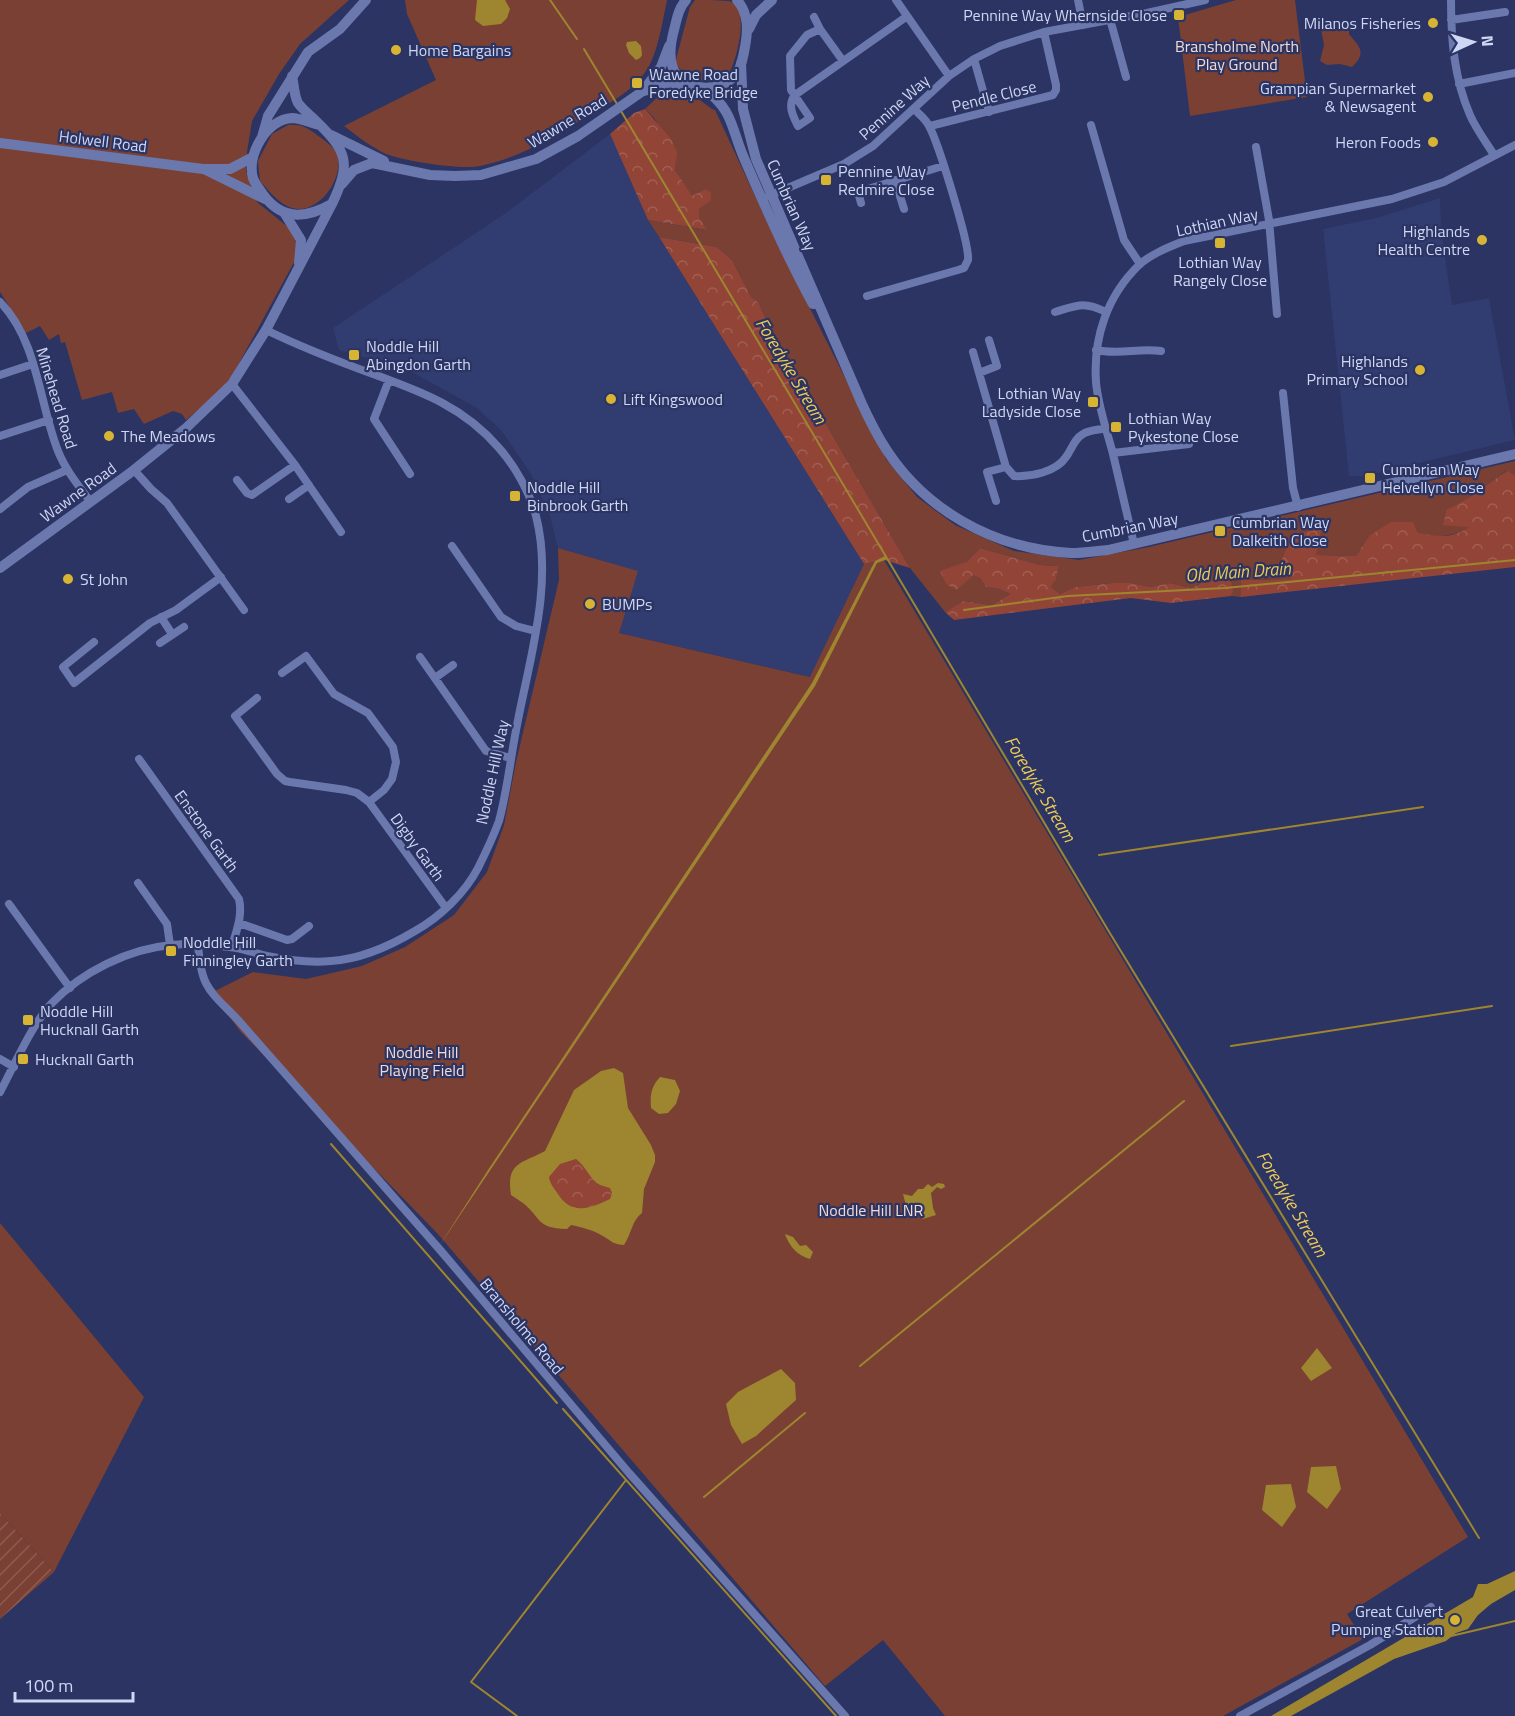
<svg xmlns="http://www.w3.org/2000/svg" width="1515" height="1716" viewBox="0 0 1515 1716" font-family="'Titillium Web',sans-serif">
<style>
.built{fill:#313c71}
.green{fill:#7b4034}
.forest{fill:url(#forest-crowns)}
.garden{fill:url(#garden-furrows)}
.water{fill:#9e852f;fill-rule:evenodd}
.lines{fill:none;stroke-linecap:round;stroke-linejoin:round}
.stream{stroke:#9e852f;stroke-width:2}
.street{stroke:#6b78ad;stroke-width:8}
.secondary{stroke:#6b78ad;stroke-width:10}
.poi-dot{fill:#d7b434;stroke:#2b3462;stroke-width:2}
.labels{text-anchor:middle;stroke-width:4.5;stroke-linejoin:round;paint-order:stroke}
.poi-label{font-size:16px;fill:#ced7f4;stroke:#2b3462;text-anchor:start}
.park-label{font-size:16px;fill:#f1dad4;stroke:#2b3462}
.street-label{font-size:16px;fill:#ced7f4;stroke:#2b3462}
.water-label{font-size:18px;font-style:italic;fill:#ecca57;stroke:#2b3462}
</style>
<defs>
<pattern id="forest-crowns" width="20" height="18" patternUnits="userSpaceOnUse" patternTransform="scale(1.5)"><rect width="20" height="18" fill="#924536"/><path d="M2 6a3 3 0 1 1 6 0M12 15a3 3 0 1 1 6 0" fill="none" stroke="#a05f54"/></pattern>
<pattern id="garden-furrows" width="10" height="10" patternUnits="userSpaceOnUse" patternTransform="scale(1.5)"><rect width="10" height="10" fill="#7b4034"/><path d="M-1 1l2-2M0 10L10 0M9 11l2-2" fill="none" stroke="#8d5b52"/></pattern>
</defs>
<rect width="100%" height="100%" fill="#2b3462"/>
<!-- built -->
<path class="built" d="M 610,134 L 648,220 L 864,564 L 811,677 L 619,633 L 637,571 L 558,548 L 550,516 L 531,474 L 501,430 L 477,408 L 408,370 L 339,350 L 333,328 L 503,215 Z
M 1440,198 L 1441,230 L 1452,305 L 1489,298 L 1515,440 L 1365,476 L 1349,476 L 1323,229 L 1376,218 Z"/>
<!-- green -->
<path class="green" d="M 0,0 L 349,0 L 300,44 L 279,74 L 252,121 L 247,152 L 246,171 L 252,189 L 257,202 L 294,232 L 298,255 L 232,376 L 218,393 L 186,420 L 182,414 L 173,411 L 144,424 L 134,409 L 118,413 L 112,392 L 82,400 L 65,342 L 61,343 L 59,334 L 49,340 L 40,326 L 26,333 L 0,292 Z
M 405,0 L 667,0 C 663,19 659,45 651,62 C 639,88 610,103 586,117 C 554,137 517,159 480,166 C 461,170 404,161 386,154 C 371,147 357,136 344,126 L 436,80 L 407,14 Z
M 695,0 C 705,0 724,0 733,2 C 748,13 738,54 731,69 C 728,75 723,78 717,81 C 694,80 690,81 675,63 L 690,7 Z
M 1236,0 L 1295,0 L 1307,97 L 1190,116 L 1178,17 Z
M 1319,19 L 1327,21 L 1333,30 L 1347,30 L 1349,31 L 1349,34 C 1360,48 1367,52 1352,67 L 1340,64 L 1327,65 L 1320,61 L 1324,45 Z
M 664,91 L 697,98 L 712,109 L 715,110 L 773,235 L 886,459 L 917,497 L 955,525 L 1014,551 L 1079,560 L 1149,547 L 1515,461 L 1515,475 L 1506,471 C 1486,485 1470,500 1447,509 L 1470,527 L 1460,533 L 1437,537 L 1417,532 L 1369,536 L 1356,556 L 1316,555 L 1291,579 L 1241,580 L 1241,597 L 1231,596 L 1233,590 L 1199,584 L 1190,588 L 1170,583 L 1150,587 L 1131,583 L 1112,583 L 1075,587 L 1060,594 L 1049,587 L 1057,566 L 1040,565 L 980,548 L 966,562 L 957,566 L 957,590 L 973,574 L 980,578 L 986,587 L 999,589 L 1010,594 L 992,605 L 965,601 L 945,612 L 910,568 L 768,325 L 759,303 L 751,297 L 732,260 L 717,247 L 659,237 L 648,220 L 706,230 L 699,217 L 699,209 L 711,201 L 711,194 L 706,189 L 692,197 L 675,170 L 676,152 L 654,118 L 645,109 Z
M 288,125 C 300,124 307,127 317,135 C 324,140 333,146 337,154 C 345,178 318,216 292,208 C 280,205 268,190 260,181 L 258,161 L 272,134 Z
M 558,548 L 638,571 L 619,633 L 810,677 L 864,564 L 884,560 L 1468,1537 L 1347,1614 L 1363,1639 L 1223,1716 L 945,1716 L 883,1640 L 825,1686 L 437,1233 L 240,1031 L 220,1004 L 209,994 L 253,972 L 306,979 L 362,966 L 405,947 L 454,915 L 487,872 L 504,825 L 516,762 L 559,580 Z
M 0,1223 L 144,1397 L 54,1572 L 0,1513 Z"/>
<!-- forest -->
<path class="forest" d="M 645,109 L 671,139 L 677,152 L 675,170 L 692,196 L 706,189 L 711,193 L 711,201 L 699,209 L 699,217 L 707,230 L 648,220 L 610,134 L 634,113 Z
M 659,237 L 717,247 L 732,260 L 751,297 L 759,303 L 768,325 L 910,568 L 884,560 L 864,564 Z
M 1507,471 L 1515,475 L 1515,567 L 1241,597 L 1241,580 L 1291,579 L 1282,560 C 1290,537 1296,532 1321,530 L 1316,555 L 1356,556 L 1369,536 L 1391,522 L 1413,522 L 1417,532 C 1435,537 1453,539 1469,527 L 1443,525 L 1447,509 C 1470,500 1486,484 1507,471 Z
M 980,548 L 1040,565 L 1058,566 L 1056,579 L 1050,587 L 1060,594 L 1075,587 L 1112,583 L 1131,583 L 1150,587 L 1170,583 L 1190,588 L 1205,582 L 1227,580 L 1231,582 L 1233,591 L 1231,596 L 1171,603 L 1131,598 L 954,620 L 945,612 L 964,601 L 992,605 L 1010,594 L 999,589 L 986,587 L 980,578 L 973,575 L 957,590 L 946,584 L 940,571 L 966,562 Z
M 577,1159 L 583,1164 L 598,1185 L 610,1188 L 612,1193 L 610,1199 C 590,1209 572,1215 558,1194 C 554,1188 550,1184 549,1177 L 560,1164 Z"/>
<!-- garden -->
<path class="garden" d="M 0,1513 L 54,1572 L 0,1619 Z"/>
<!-- water -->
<path class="water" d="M 477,0 L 505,0 L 510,9 L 507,18 L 501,24 L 483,26 L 475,20 Z
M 636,41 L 641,46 L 642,55 L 640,58 L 636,60 L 629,53 L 626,45 L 627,42 Z
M 885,556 L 888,559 L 877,563 L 815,686 L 438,1248 L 488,1170 L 812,683 L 875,561 Z
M 614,1068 L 623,1073 L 628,1108 L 651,1145 L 655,1155 L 655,1162 L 644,1189 L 642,1213 C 632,1220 631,1235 624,1245 C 611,1244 611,1240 601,1235 C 593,1230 581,1227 571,1225 L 567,1229 C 535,1228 542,1218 523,1203 C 519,1200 515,1198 511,1195 C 506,1162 521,1164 545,1151 L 574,1090 L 601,1071 ZM 576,1159 C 586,1166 590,1180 600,1185 C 603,1186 606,1187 610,1188 L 612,1193 L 610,1199 C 590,1209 571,1215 558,1194 C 554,1188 550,1184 549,1177 L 560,1164 Z
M 660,1077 L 675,1080 L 680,1091 L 676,1104 L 668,1113 L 659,1114 L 651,1108 C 650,1095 651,1087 660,1077 Z
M 938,1183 L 944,1184 L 945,1187 L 941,1189 L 937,1187 L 931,1193 L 933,1208 L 936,1215 L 923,1219 L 907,1209 L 903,1194 L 912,1196 L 918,1189 L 923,1189 L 928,1184 L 932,1187 Z
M 785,1234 L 793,1237 L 800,1246 L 806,1245 L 813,1252 L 810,1259 C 798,1256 789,1246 785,1234 Z
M 1317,1348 L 1332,1368 L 1311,1381 L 1301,1368 Z
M 781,1369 L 795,1383 L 796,1400 L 756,1436 L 742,1444 L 731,1425 L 726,1404 L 738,1392 Z
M 1336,1466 L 1341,1489 L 1327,1509 L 1307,1492 L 1311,1467 Z
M 1291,1484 L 1296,1507 L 1282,1527 L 1262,1510 L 1266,1485 Z
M 1515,1571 L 1515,1590 L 1491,1604 L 1478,1615 L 1468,1629 L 1456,1633 L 1446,1641 L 1394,1659 L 1291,1716 L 1271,1716 L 1473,1597 L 1478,1584 L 1487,1584 Z"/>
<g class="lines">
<!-- stream -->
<path class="stream" d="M 550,0 L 577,39
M 584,49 L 617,104
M 621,111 L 1108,930 L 1479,1538
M 964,610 L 1068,596 L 1225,588 L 1515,560
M 1099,855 L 1423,807
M 1231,1046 L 1492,1006
M 331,1144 L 557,1403
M 860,1366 L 1184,1101
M 563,1409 L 836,1716
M 704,1497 L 805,1413
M 1451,1636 L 1515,1621
M 517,1716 L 471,1682 L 626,1480"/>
<!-- street -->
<path class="street" d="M 896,0 L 949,76
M 1078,0 L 1083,25
M 1451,0 C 1451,39 1454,78 1470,115 C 1476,129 1486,142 1494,155
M 814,17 L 820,29 L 843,61
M 1110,19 L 1126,77
M 1451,20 L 1505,12
M 820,29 L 807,35 L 790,56 L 791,90 L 810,118 L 798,126 C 793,116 787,105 795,95 L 906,17
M 974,59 L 989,112
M 1459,84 L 1515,73
M 1091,125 L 1124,240 L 1140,264
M 930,126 L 1053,95 L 1056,90 L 1056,85 L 1044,32
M 1256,147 L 1269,220 L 1277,314
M 895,180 L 904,209
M 769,196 L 844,164 L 873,146 L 949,76 L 974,59 L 1000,46 L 1044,32 L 1147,13 L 1205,0
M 861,203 L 858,192 L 943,166
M 867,296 L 958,270 L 964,268 L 968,260 C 970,245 938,142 929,126 C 926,119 919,114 914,109
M 0,302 C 38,341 39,403 58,451 C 65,469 78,485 90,501
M 1055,312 C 1078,305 1084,301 1106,312
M 1096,350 C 1118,355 1139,348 1161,351
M 973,352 L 1006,467 L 1014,476 C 1031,477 1056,472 1066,457 C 1072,449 1074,439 1083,434 C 1089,430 1099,430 1107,428
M 979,373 L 997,366 L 989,340
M 0,375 L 33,364
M 389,380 L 374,419 L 410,474
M 232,384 L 295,465 L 341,532
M 1283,393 L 1293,488 L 1298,507
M 0,436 L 49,420
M 1113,453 L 1189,444
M 134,470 L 151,489 L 167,503 L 244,610
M 237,480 L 247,493 L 252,495 L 295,465
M 289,499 L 309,485
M 996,501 L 987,472 L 1006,467
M 0,509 L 28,487 L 67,470
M 1134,544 C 1127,514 1120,484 1113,454 C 1107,431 1098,406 1096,382 C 1093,338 1107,296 1139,265 C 1151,254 1169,247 1184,241 L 1392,199 L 1444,182 L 1515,145
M 452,546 L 501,617 L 516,626 L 535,631
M 161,617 L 172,634
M 94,642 L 63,667 L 74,683 L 150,623 L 176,610 L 221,577
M 160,643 L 184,627
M 420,657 L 486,751 L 510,758
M 282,673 L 306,656 L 334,694 L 368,713 L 393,747 L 396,762 L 392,779 L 384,790 L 369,802
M 435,678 L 453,665
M 257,698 L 235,716 L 277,774 L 285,781 L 290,782 L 346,790 L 357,793 L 369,802 L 446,908
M 139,759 L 239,899 C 243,916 236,931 232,947
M 138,883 L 167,924 L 170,945
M 9,904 L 70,988
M 239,923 L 287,940 L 292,939 L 309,926
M 198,944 C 201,988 209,990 238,1020 L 441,1251 L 629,1473 L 845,1716
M 0,1059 L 14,1067
M 0,1092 C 14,1066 32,1024 52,1003 C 82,972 128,949 171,945 C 190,943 211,944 229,947 C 242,948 254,953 267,956 C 287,960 310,963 331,961 C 361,959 390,946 415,931 C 440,917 465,893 478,868 C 484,856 495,832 499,821 C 508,788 511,753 518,720 C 531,654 553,582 536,516 C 530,493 515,466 499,448 C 464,407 422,392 373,374 C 337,361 301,347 266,330
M 1240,1716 L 1370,1645 L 1431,1607"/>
<!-- secondary -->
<path class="secondary" d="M 686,0 C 678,9 677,19 674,30 C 667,56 668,81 699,87 C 711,89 724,86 734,77 C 741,71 743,57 745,47 C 748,30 749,14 737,0
M 749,29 L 756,15 L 772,0
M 741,63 L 743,109 L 756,159 L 862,404 C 868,417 874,429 881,441 C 921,509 993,549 1071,553 C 1083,553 1096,551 1108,550 L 1515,454
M 704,88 C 734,112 730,125 744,158 C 765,207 787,257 813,304
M 644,91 L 664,85 L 688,85
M 319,125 C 311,123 300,118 292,118 C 267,119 246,155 253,178 C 254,182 258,187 260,190 C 279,220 303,220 332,204
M 331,135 L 384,161
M 262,137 L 268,116 L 308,52 L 340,29 L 366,0
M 0,143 L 203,169 L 230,169 L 253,157
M 206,170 L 265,199
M 342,184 L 354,170 L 372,163 L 430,175 L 455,176 L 481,175 L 536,159 L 578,136 L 643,91 L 661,67 L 669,46
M 285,214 L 301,240 L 299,263
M 0,568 L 134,470 L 185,429 L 232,384 L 266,330 L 332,204 C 352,162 347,151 315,120 C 310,115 302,109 298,103 C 294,96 294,84 292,76"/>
</g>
<!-- markers -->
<g class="poi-dot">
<rect x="1173" y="9" width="12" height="12" rx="3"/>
<circle cx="1433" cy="23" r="6"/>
<circle cx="396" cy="50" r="6"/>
<rect x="631" y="77" width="12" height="12" rx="3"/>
<circle cx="1428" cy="97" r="6"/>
<circle cx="1433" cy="142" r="6"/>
<rect x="820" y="174" width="12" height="12" rx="3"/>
<circle cx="1482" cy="240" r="6"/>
<rect x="1214" y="237" width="12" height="12" rx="3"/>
<rect x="348" y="349" width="12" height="12" rx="3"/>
<circle cx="1420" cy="370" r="6"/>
<circle cx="611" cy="399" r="6"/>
<rect x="1087" y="396" width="12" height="12" rx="3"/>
<rect x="1110" y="421" width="12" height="12" rx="3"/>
<circle cx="109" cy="436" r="6"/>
<rect x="1364" y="472" width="12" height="12" rx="3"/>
<rect x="509" y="490" width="12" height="12" rx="3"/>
<rect x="1214" y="525" width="12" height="12" rx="3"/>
<circle cx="68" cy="579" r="6"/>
<circle cx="590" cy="604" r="6"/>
<rect x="165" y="945" width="12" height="12" rx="3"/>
<rect x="22" y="1014" width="12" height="12" rx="3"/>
<rect x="17" y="1053" width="12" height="12" rx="3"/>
<circle cx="1455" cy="1620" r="6"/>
</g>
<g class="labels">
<!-- poi labels -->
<g class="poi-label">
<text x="1167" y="21" text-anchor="end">Pennine Way Whernside Close</text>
<text x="1421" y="29" text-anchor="end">Milanos Fisheries</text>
<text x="408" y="56">Home Bargains</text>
<text x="649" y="80">Wawne Road<tspan x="649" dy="18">Foredyke Bridge</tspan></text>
<text x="1416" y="94" text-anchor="end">Grampian Supermarket<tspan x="1416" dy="18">&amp; Newsagent</tspan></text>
<text x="1421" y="148" text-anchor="end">Heron Foods</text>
<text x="838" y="177">Pennine Way<tspan x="838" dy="18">Redmire Close</tspan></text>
<text x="1470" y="237" text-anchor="end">Highlands<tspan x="1470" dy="18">Health Centre</tspan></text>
<text x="1220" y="268" text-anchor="middle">Lothian Way<tspan x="1220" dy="18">Rangely Close</tspan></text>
<text x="366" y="352">Noddle Hill<tspan x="366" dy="18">Abingdon Garth</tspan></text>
<text x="1408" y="367" text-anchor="end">Highlands<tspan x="1408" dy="18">Primary School</tspan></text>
<text x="1081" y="399" text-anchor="end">Lothian Way<tspan x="1081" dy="18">Ladyside Close</tspan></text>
<text x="623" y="405">Lift Kingswood</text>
<text x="1128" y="424">Lothian Way<tspan x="1128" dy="18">Pykestone Close</tspan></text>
<text x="121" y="442">The Meadows</text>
<text x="1382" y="475">Cumbrian Way<tspan x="1382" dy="18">Helvellyn Close</tspan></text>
<text x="527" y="493">Noddle Hill<tspan x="527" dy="18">Binbrook Garth</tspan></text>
<text x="1232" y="528">Cumbrian Way<tspan x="1232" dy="18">Dalkeith Close</tspan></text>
<text x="80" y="585">St John</text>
<text x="602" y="610">BUMPs</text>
<text x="183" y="948">Noddle Hill<tspan x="183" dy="18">Finningley Garth</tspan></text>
<text x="40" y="1017">Noddle Hill<tspan x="40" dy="18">Hucknall Garth</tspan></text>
<text x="35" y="1065">Hucknall Garth</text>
<text x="1443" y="1617" text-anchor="end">Great Culvert<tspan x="1443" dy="18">Pumping Station</tspan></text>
</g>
<!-- park labels -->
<g class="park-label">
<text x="1237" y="52">Bransholme North<tspan x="1237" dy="18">Play Ground</tspan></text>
<text x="422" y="1058">Noddle Hill<tspan x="422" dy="18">Playing Field</tspan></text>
<text x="871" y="1216">Noddle Hill LNR</text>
</g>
<!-- street labels -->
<g class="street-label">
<text transform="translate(994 96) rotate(-14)" y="6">Pendle Close</text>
<text transform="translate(894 107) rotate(-42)" y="6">Pennine Way</text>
<text transform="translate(567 121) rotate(-31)" y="6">Wawne Road</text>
<text transform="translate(103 141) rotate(7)" y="6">Holwell Road</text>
<text transform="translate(792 205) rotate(66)" y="6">Cumbrian Way</text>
<text transform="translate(1217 222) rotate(-12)" y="6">Lothian Way</text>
<text transform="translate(57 398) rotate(73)" y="6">Minehead Road</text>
<text transform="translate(78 492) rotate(-36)" y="6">Wawne Road</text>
<text transform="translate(1130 527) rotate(-11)" y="6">Cumbrian Way</text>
<text transform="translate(492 772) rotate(-78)" y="6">Noddle Hill Way</text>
<text transform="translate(207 831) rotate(54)" y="6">Enstone Garth</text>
<text transform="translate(418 847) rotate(54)" y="6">Digby Garth</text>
<text transform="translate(522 1326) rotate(50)" y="6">Bransholme Road</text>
</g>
<!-- water labels -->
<g class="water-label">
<text transform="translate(791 371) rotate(59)" y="6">Foredyke Stream</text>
<text transform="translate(1238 572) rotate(-4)" y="6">Old Main Drain</text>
<text transform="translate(1040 789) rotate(59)" y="6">Foredyke Stream</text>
<text transform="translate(1292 1204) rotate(59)" y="6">Foredyke Stream</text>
</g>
</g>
<!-- north arrow -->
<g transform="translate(1473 42) rotate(86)" stroke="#2b3462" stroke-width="4.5" paint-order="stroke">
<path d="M0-4.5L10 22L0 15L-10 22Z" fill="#ced7f4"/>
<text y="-9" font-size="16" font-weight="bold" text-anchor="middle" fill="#ced7f4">N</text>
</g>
<!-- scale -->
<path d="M15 1692v9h118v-9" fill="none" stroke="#ced7f4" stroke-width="3"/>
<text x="24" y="1692" font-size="18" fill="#ced7f4" stroke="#2b3462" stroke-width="4.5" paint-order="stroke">100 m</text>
</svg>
